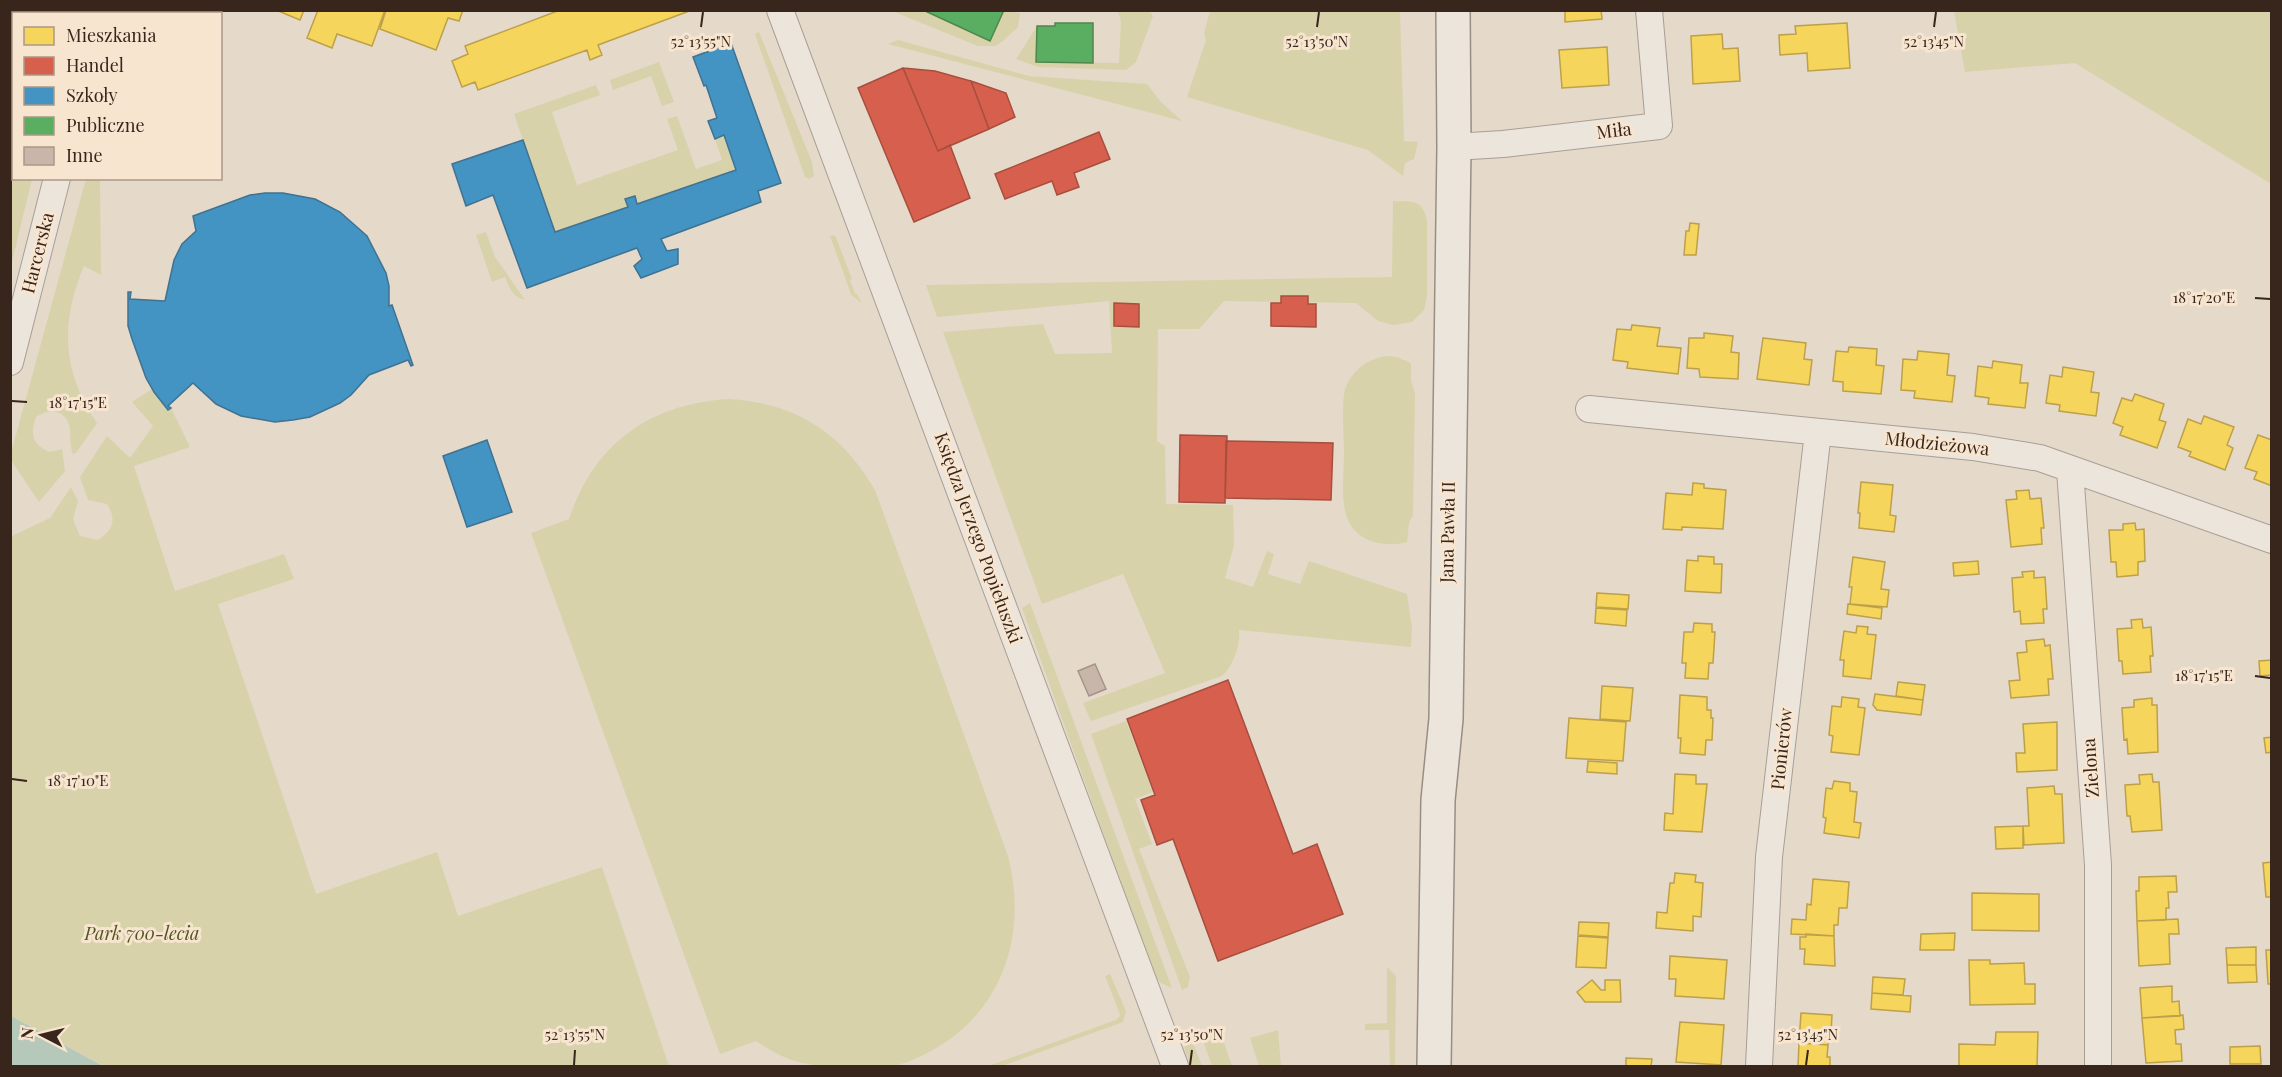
<svg xmlns="http://www.w3.org/2000/svg" width="2282" height="1077" viewBox="0 0 2282 1077" font-family="'Playfair Display',serif">
<style>
.green{fill:#d8d2ab}
.water{fill:#b6c8ba}
.homes{fill:#f6d55c;stroke:#bda049;stroke-width:1.5}
.shops{fill:#d6604d;stroke:#a74e3e;stroke-width:1.5}
.schools{fill:#4393c3;stroke:#407291;stroke-width:1.5}
.public{fill:#5aae61;stroke:#50854c;stroke-width:1.5}
.building{fill:#c9b6ab;stroke:#a59489;stroke-width:1.5}
.lines{fill:none;stroke-linecap:round;stroke-linejoin:round}
.minor-casing{stroke:#a99e94;stroke-width:28}
.secondary-casing{stroke:#998e84;stroke-width:36}
.minor{stroke:#ece5dc;stroke-width:26}
.secondary{stroke:#ece5dc;stroke-width:33}
.ticks{fill:none;stroke:#38251c;stroke-width:2}
.labels{text-anchor:middle;stroke-width:6;stroke-linejoin:round;paint-order:stroke}
.street-label{font-size:18px;fill:#38251c;stroke:#f7e5cf}
.park-label{font-size:18px;font-style:italic;fill:#505521;stroke:#f7e5cf}
.ticks-label{font-size:15px;text-anchor:middle;fill:#38251c;stroke:#f7e5cf;stroke-width:6;stroke-linejoin:round;paint-order:stroke}
</style>
<rect width="100%" height="100%" fill="#e5d9ca"/>
<!-- green -->
<path class="green" d="M 11,10 L 75,11 L 74,14 L 14,14 L 14,178 L 32,179 L 11,266 Z
M 892,11 L 923,11 L 990,41 L 1004,11 L 1020,13 L 1018,27 L 1004,40 L 996,46 L 978,46 Z
M 1118,11 L 1150,11 L 1153,16 L 1136,62 L 1126,70 L 1038,67 L 1016,59 L 1037,26 L 1037,62 L 1119,63 L 1121,22 Z
M 1210,11 L 1400,11 L 1404,141 L 1418,142 L 1414,159 L 1405,163 L 1403,176 L 1368,150 L 1187,97 L 1206,40 L 1204,34 Z
M 1954,11 L 2271,11 L 2271,184 L 2075,63 L 1965,72 Z
M 759,32 L 812,162 L 814,176 L 809,179 L 805,177 L 755,34 Z
M 898,40 L 1029,76 L 1147,84 L 1161,102 L 1182,121 L 888,44 Z
M 659,62 L 674,102 L 662,106 L 651,76 L 613,90 L 610,80 Z
M 596,85 L 600,95 L 552,112 L 577,185 L 678,150 L 667,119 L 677,116 L 696,169 L 722,160 L 715,139 L 724,135 L 736,170 L 637,204 L 634,196 L 625,199 L 628,207 L 555,232 L 514,114 Z
M 86,179 L 100,179 L 101,275 L 84,266 C 60,323 62,372 97,423 L 76,453 L 73,454 C 67,439 76,421 59,413 C 50,409 44,413 36,417 C 30,435 32,444 49,452 L 62,449 L 65,471 L 39,502 L 11,460 L 11,453 Z
M 1393,201 C 1411,202 1422,198 1427,220 L 1427,297 L 1424,310 L 1412,322 L 1393,325 L 1378,321 L 1356,303 L 1224,301 L 1199,329 L 1158,329 L 1157,441 L 1165,446 L 1166,504 L 1233,505 L 1234,545 L 1225,578 L 1253,587 L 1267,551 L 1274,554 L 1268,574 L 1300,584 L 1309,561 L 1407,594 L 1412,628 L 1411,647 L 1239,630 C 1241,645 1233,666 1222,676 L 1091,721 L 1083,703 L 1165,673 L 1123,574 L 1042,604 L 943,332 L 1043,324 L 1055,354 L 1112,353 L 1109,301 L 937,317 L 926,285 L 1392,277 Z
M 486,232 L 495,257 L 525,300 C 512,296 510,289 505,277 L 492,282 L 476,235 Z
M 835,235 L 852,279 L 850,280 L 855,294 L 857,294 L 862,304 L 851,294 L 830,236 Z
M 1387,356 L 1397,357 L 1411,363 L 1411,381 L 1415,393 L 1413,515 L 1409,523 L 1407,542 C 1382,549 1350,540 1345,510 C 1341,493 1344,472 1344,454 C 1344,433 1341,410 1345,389 C 1353,370 1366,359 1387,356 Z
M 152,389 L 168,410 L 171,408 L 190,447 L 134,466 L 175,591 L 284,554 L 294,579 L 218,604 L 316,894 L 437,852 L 458,916 L 602,867 L 669,1066 L 104,1066 L 11,1016 L 10,537 L 50,518 L 71,487 L 78,501 L 73,519 L 80,536 L 98,540 C 113,530 117,520 107,504 L 88,500 L 80,477 L 107,436 L 130,458 L 153,426 L 132,402 Z
M 730,399 C 797,404 841,432 875,490 L 1008,856 C 1027,930 1006,1006 938,1047 C 924,1055 907,1064 892,1066 C 878,1068 864,1066 850,1066 C 808,1066 792,1065 756,1041 L 720,1054 L 531,533 L 569,519 C 594,443 651,403 730,399 Z
M 1030,603 L 1172,988 L 1161,983 L 1155,977 L 1022,608 Z
M 1126,721 L 1153,792 L 1135,799 L 1152,844 L 1139,849 L 1190,977 L 1188,987 L 1182,990 L 1091,734 Z
M 1387,967 L 1396,976 L 1395,1066 L 1390,1066 L 1389,1030 L 1365,1030 L 1365,1024 L 1387,1023 Z
M 1110,974 L 1126,1011 L 1123,1022 L 1002,1066 L 988,1066 L 1116,1020 L 1120,1016 L 1119,1012 L 1105,976 Z
M 1278,1030 L 1281,1066 L 1259,1066 L 1250,1038 Z
M 1210,1031 L 1223,1040 L 1232,1066 L 1212,1066 L 1200,1032 Z
M 1190,1035 L 1202,1066 L 1191,1066 C 1187,1055 1179,1044 1190,1035 Z"/>
<!-- water -->
<path class="water" d="M 11,1016 L 103,1066 L 11,1066 Z"/>
<!-- homes -->
<path class="homes" d="M 276,10 L 304,10 L 300,20 Z
M 318,10 L 385,10 L 372,46 L 337,34 L 332,48 L 307,38 Z
M 386,10 L 463,10 L 459,21 L 448,18 L 436,50 L 380,29 Z
M 560,10 L 692,10 L 598,45 L 602,55 L 590,60 L 587,50 L 478,90 L 475,82 L 462,87 L 452,61 L 468,54 L 465,46 Z
M 1565,10 L 1601,10 L 1602,19 L 1565,22 Z
M 1847,23 L 1850,68 L 1808,71 L 1807,53 L 1780,55 L 1779,35 L 1796,34 L 1795,26 Z
M 1722,34 L 1723,49 L 1738,48 L 1740,81 L 1693,84 L 1691,36 Z
M 1607,47 L 1609,85 L 1562,88 L 1559,50 Z
M 1690,223 L 1699,224 L 1696,255 L 1684,255 L 1686,231 L 1689,231 Z
M 1632,325 L 1660,328 L 1657,346 L 1681,348 L 1678,374 L 1627,368 L 1628,362 L 1613,360 L 1617,329 L 1631,330 Z
M 1704,333 L 1733,336 L 1731,352 L 1739,353 L 1738,379 L 1700,377 L 1699,369 L 1687,368 L 1689,338 L 1704,338 Z
M 1763,338 L 1806,343 L 1804,359 L 1812,360 L 1809,385 L 1757,379 Z
M 1849,347 L 1877,349 L 1876,365 L 1884,366 L 1881,394 L 1843,391 L 1843,382 L 1833,381 L 1836,351 L 1848,352 Z
M 1918,351 L 1949,354 L 1947,375 L 1955,376 L 1952,402 L 1914,398 L 1915,391 L 1901,390 L 1903,359 L 1917,360 Z
M 1993,361 L 2022,365 L 2020,383 L 2028,383 L 2025,408 L 1988,404 L 1989,398 L 1975,396 L 1978,366 L 1992,368 Z
M 2063,367 L 2094,372 L 2091,392 L 2099,393 L 2096,416 L 2059,411 L 2060,405 L 2046,403 L 2050,375 L 2062,377 Z
M 2135,394 L 2164,404 L 2159,420 L 2166,422 L 2157,448 L 2120,435 L 2123,427 L 2113,423 L 2122,398 L 2132,401 Z
M 2204,416 L 2234,427 L 2227,445 L 2233,448 L 2225,470 L 2189,456 L 2191,452 L 2178,447 L 2188,419 L 2201,424 Z
M 2258,435 L 2272,440 L 2272,486 L 2254,479 L 2257,472 L 2245,468 Z
M 1861,482 L 1893,485 L 1890,515 L 1896,516 L 1894,532 L 1859,528 L 1860,513 L 1858,513 Z
M 1693,483 L 1704,484 L 1704,488 L 1726,490 L 1723,529 L 1682,527 L 1682,530 L 1663,529 L 1666,493 L 1692,495 Z
M 2029,490 L 2030,499 L 2041,498 L 2044,528 L 2041,528 L 2042,544 L 2011,547 L 2006,500 L 2017,499 L 2016,491 Z
M 2135,523 L 2136,530 L 2144,529 L 2145,561 L 2138,562 L 2138,575 L 2117,577 L 2116,562 L 2111,562 L 2109,530 L 2123,530 L 2123,524 Z
M 1698,556 L 1714,557 L 1714,564 L 1722,564 L 1721,593 L 1685,591 L 1687,560 L 1698,561 Z
M 1853,557 L 1885,562 L 1881,589 L 1889,590 L 1887,607 L 1850,604 L 1852,587 L 1849,587 Z
M 1978,561 L 1979,574 L 1954,576 L 1953,563 Z
M 2034,571 L 2034,578 L 2045,577 L 2047,609 L 2043,609 L 2044,623 L 2021,624 L 2020,611 L 2014,612 L 2012,578 L 2023,577 L 2022,572 Z
M 1597,593 L 1629,595 L 1628,609 L 1596,607 Z
M 1848,604 L 1882,608 L 1881,619 L 1847,614 Z
M 1596,608 L 1627,610 L 1626,626 L 1595,623 Z
M 2142,619 L 2143,628 L 2151,627 L 2153,656 L 2150,656 L 2151,672 L 2123,674 L 2122,661 L 2119,661 L 2117,629 L 2132,628 L 2131,620 Z
M 1694,623 L 1712,624 L 1712,632 L 1715,632 L 1713,663 L 1709,663 L 1708,679 L 1685,678 L 1686,663 L 1682,663 L 1684,632 L 1693,632 Z
M 1857,626 L 1868,627 L 1867,634 L 1876,635 L 1871,679 L 1843,676 L 1844,660 L 1840,660 L 1844,631 L 1856,633 Z
M 2044,639 L 2045,646 L 2050,645 L 2053,679 L 2048,679 L 2049,695 L 2011,698 L 2009,681 L 2020,680 L 2017,653 L 2027,652 L 2026,641 Z
M 2272,660 L 2272,675 L 2260,676 L 2259,661 Z
M 1898,682 L 1925,685 L 1923,700 L 1896,696 Z
M 1602,686 L 1633,688 L 1630,721 L 1600,719 Z
M 1875,694 L 1923,700 L 1921,715 L 1877,710 L 1873,705 Z
M 1680,695 L 1707,697 L 1707,710 L 1711,710 L 1711,718 L 1713,718 L 1712,740 L 1706,740 L 1705,755 L 1680,753 L 1681,738 L 1678,738 Z
M 1842,697 L 1859,699 L 1858,707 L 1865,708 L 1859,755 L 1831,752 L 1833,736 L 1829,735 L 1832,706 L 1841,707 Z
M 2152,698 L 2152,705 L 2157,705 L 2158,752 L 2128,754 L 2127,739 L 2124,740 L 2122,708 L 2134,707 L 2134,700 Z
M 1569,718 L 1626,722 L 1623,761 L 1566,758 Z
M 2057,722 L 2057,770 L 2017,772 L 2016,753 L 2025,753 L 2023,724 Z
M 2272,737 L 2272,752 L 2266,753 L 2264,738 Z
M 1588,761 L 1617,763 L 1617,774 L 1587,772 Z
M 1675,774 L 1696,775 L 1696,784 L 1707,784 L 1702,832 L 1664,830 L 1665,813 L 1673,814 Z
M 2152,774 L 2153,782 L 2159,782 L 2162,830 L 2132,832 L 2130,816 L 2127,816 L 2125,785 L 2140,784 L 2139,775 Z
M 1834,781 L 1850,783 L 1850,791 L 1857,792 L 1854,822 L 1861,823 L 1859,838 L 1824,833 L 1826,818 L 1823,817 L 1826,788 L 1832,789 Z
M 2054,786 L 2055,794 L 2062,794 L 2064,843 L 2024,845 L 2023,826 L 2029,826 L 2027,788 Z
M 2023,826 L 2023,848 L 1996,849 L 1995,827 Z
M 2272,862 L 2272,897 L 2266,897 L 2263,863 Z
M 1675,873 L 1696,875 L 1695,882 L 1703,883 L 1701,917 L 1693,916 L 1693,931 L 1656,928 L 1657,912 L 1667,913 L 1670,883 L 1674,883 Z
M 2176,876 L 2177,892 L 2168,892 L 2169,908 L 2166,908 L 2166,920 L 2137,921 L 2136,891 L 2139,891 L 2139,877 Z
M 1813,879 L 1849,882 L 1847,908 L 1839,908 L 1838,925 L 1834,925 L 1834,936 L 1791,934 L 1792,919 L 1806,920 L 1807,904 L 1811,905 Z
M 1972,893 L 2039,894 L 2039,931 L 1972,930 Z
M 2178,919 L 2179,934 L 2169,934 L 2170,964 L 2139,966 L 2137,921 Z
M 1579,922 L 1609,923 L 1608,937 L 1578,935 Z
M 1955,933 L 1954,950 L 1920,950 L 1921,934 Z
M 1806,934 L 1834,936 L 1835,966 L 1804,964 L 1805,949 L 1800,949 L 1800,937 L 1806,937 Z
M 1578,936 L 1608,938 L 1606,968 L 1576,967 Z
M 2256,947 L 2256,965 L 2227,965 L 2226,948 Z
M 2266,950 L 2272,950 L 2272,984 L 2268,984 Z
M 1670,956 L 1727,960 L 1724,999 L 1675,996 L 1676,979 L 1669,979 Z
M 1969,960 L 1990,960 L 1990,964 L 2024,963 L 2025,984 L 2035,984 L 2035,1004 L 1970,1005 Z
M 2227,965 L 2256,965 L 2257,982 L 2228,983 Z
M 1873,977 L 1905,979 L 1903,995 L 1872,993 Z
M 1592,980 L 1601,990 L 1605,990 L 1605,980 L 1620,980 L 1621,1002 L 1585,1002 L 1577,992 Z
M 2172,986 L 2172,1002 L 2179,1001 L 2180,1016 L 2142,1018 L 2140,988 Z
M 1872,993 L 1911,996 L 1910,1012 L 1871,1009 Z
M 1801,1013 L 1832,1015 L 1831,1033 L 1828,1033 L 1828,1045 L 1799,1043 Z
M 2183,1015 L 2184,1029 L 2175,1030 L 2176,1044 L 2181,1044 L 2182,1061 L 2146,1063 L 2142,1018 Z
M 1680,1022 L 1724,1025 L 1721,1065 L 1676,1062 Z
M 1996,1032 L 2038,1032 L 2037,1066 L 1959,1066 L 1959,1044 L 1995,1045 Z
M 1799,1043 L 1828,1045 L 1827,1057 L 1830,1057 L 1830,1066 L 1798,1066 Z
M 2260,1046 L 2261,1064 L 2230,1064 L 2230,1047 Z
M 1626,1058 L 1652,1059 L 1651,1066 L 1626,1066 Z"/>
<!-- shops -->
<path class="shops" d="M 903,68 L 938,151 L 950,145 L 970,198 L 914,222 L 858,88 Z
M 903,68 L 935,71 L 971,81 L 989,129 L 938,151 Z
M 971,81 L 1006,93 L 1015,117 L 989,129 Z
M 1099,132 L 1110,159 L 1074,173 L 1079,187 L 1057,195 L 1052,181 L 1005,199 L 995,174 Z
M 1281,296 L 1308,296 L 1308,304 L 1316,304 L 1316,327 L 1271,326 L 1271,303 L 1281,303 Z
M 1114,303 L 1139,304 L 1139,327 L 1114,326 Z
M 1180,435 L 1227,436 L 1225,503 L 1179,502 Z
M 1226,441 L 1333,443 L 1331,500 L 1225,498 Z
M 1228,680 L 1293,854 L 1317,844 L 1343,914 L 1218,961 L 1173,839 L 1157,845 L 1141,800 L 1155,795 L 1127,719 Z"/>
<!-- schools -->
<path class="schools" d="M 731,43 L 781,183 L 758,191 L 761,202 L 661,239 L 667,251 L 678,249 L 678,264 L 641,278 L 634,266 L 642,259 L 637,248 L 527,288 L 493,195 L 466,206 L 452,164 L 523,140 L 555,232 L 628,207 L 625,199 L 635,196 L 637,204 L 736,170 L 724,135 L 715,139 L 708,121 L 717,118 L 706,85 L 704,86 L 693,57 Z
M 265,193 L 283,193 L 315,199 L 340,212 L 367,236 L 386,273 L 389,286 L 389,306 L 392,305 L 413,365 L 411,366 L 408,360 L 369,375 L 351,395 L 340,403 L 310,417 L 293,420 L 275,422 L 241,416 L 216,404 L 193,383 L 168,406 L 171,408 L 168,410 L 154,392 L 146,378 L 132,339 L 128,326 L 128,292 L 131,292 L 130,299 L 165,301 L 174,260 L 182,244 L 196,231 L 193,216 L 250,195 Z
M 487,440 L 512,512 L 467,527 L 443,456 Z"/>
<!-- public -->
<path class="public" d="M 923,10 L 1004,10 L 990,41 Z
M 1055,23 L 1093,23 L 1093,63 L 1036,62 L 1037,26 L 1055,26 Z"/>
<!-- building -->
<path class="building" d="M 1095,664 L 1106,689 L 1089,696 L 1078,671 Z"/>
<g class="lines">
<defs>
<path id="minor" d="M 780,10 L 1175,1066
M 99,14 L 100,10
M 1454,147 L 1503,144 L 1659,126 L 1649,10
M 10,362 L 57,178
M 1589,409 L 1973,447 L 2040,458 L 2272,540
M 2070,470 L 2098,865 L 2098,1066
M 1759,1066 L 1769,857 L 1818,432"/>
<path id="secondary" d="M 1434,1066 L 1438,800 L 1446,719 L 1454,147 L 1453,10"/>
</defs>
<!-- minor casing -->
<use href="#minor" class="minor-casing"/>
<!-- secondary casing -->
<use href="#secondary" class="secondary-casing"/>
<!-- minor -->
<use href="#minor" class="minor"/>
<!-- secondary -->
<use href="#secondary" class="secondary"/>
</g>
<!-- ticks -->
<path class="ticks" d="M 701,27 L 703,12M 1317,27 L 1319,12M 1934,27 L 1936,12M 2255,298 L 2270,299M 12,401 L 27,402M 2255,676 L 2270,678M 12,779 L 27,781M 574,1065 L 575,1050M 1190,1065 L 1192,1050M 1806,1065 L 1808,1050"/>
<g class="labels">
<!-- street labels -->
<g class="street-label">
<text transform="translate(1614 131) rotate(-7)" y="6">Miła</text>
<text transform="translate(38 253) rotate(-76)" y="6">Harcerska</text>
<text transform="translate(1937 444) rotate(6)" y="6">Młodzieżowa</text>
<text transform="translate(1448 532) rotate(-89)" y="6">Jana Pawła II</text>
<text transform="translate(978 538) rotate(70)" y="6">Księdza Jerzego Popiełuszki</text>
<text transform="translate(1782 749) rotate(-84)" y="6">Pionierów</text>
<text transform="translate(2091 768) rotate(-94)" y="6">Zielona</text>
</g>
<!-- park labels -->
<g class="park-label">
<text x="142" y="940">Park 700-lecia</text>
</g>
</g>
<g class="ticks-label">
<text x="701" y="47">52°13'55"N</text>
<text x="1317" y="47">52°13'50"N</text>
<text x="1934" y="47">52°13'45"N</text>
<text x="2204" y="303">18°17'20"E</text>
<text x="78" y="408">18°17'15"E</text>
<text x="2204" y="681">18°17'15"E</text>
<text x="78" y="786">18°17'10"E</text>
<text x="575" y="1040">52°13'55"N</text>
<text x="1192" y="1040">52°13'50"N</text>
<text x="1808" y="1040">52°13'45"N</text>
</g>
<!-- border -->
<rect width="2282" height="1077" fill="none" stroke="#38251c" stroke-width="24"/>
<!-- legend -->
<rect x="12" y="12" width="210" height="168" fill="#f7e5cf" stroke="#ab9887" stroke-width="1.5"/>
<rect x="24" y="27" width="30" height="18" fill="#f6d55c" stroke="#ab9887" stroke-width="1.5"/>
<text x="66" y="42" font-size="18" fill="#38251c">Mieszkania</text>
<rect x="24" y="57" width="30" height="18" fill="#d6604d" stroke="#ab9887" stroke-width="1.5"/>
<text x="66" y="72" font-size="18" fill="#38251c">Handel</text>
<rect x="24" y="87" width="30" height="18" fill="#4393c3" stroke="#ab9887" stroke-width="1.5"/>
<text x="66" y="102" font-size="18" fill="#38251c">Szkoły</text>
<rect x="24" y="117" width="30" height="18" fill="#5aae61" stroke="#ab9887" stroke-width="1.5"/>
<text x="66" y="132" font-size="18" fill="#38251c">Publiczne</text>
<rect x="24" y="147" width="30" height="18" fill="#c9b6ab" stroke="#ab9887" stroke-width="1.5"/>
<text x="66" y="162" font-size="18" fill="#38251c">Inne</text>
<!-- north arrow -->
<g transform="translate(42 1035) rotate(277)" stroke="#f7e5cf" stroke-width="4.5" paint-order="stroke">
<path d="M0-4.5L10 22L0 15L-10 22Z" fill="#38251c"/>
<text y="-9" font-size="16" font-weight="bold" text-anchor="middle" fill="#38251c">N</text>
</g>
</svg>
